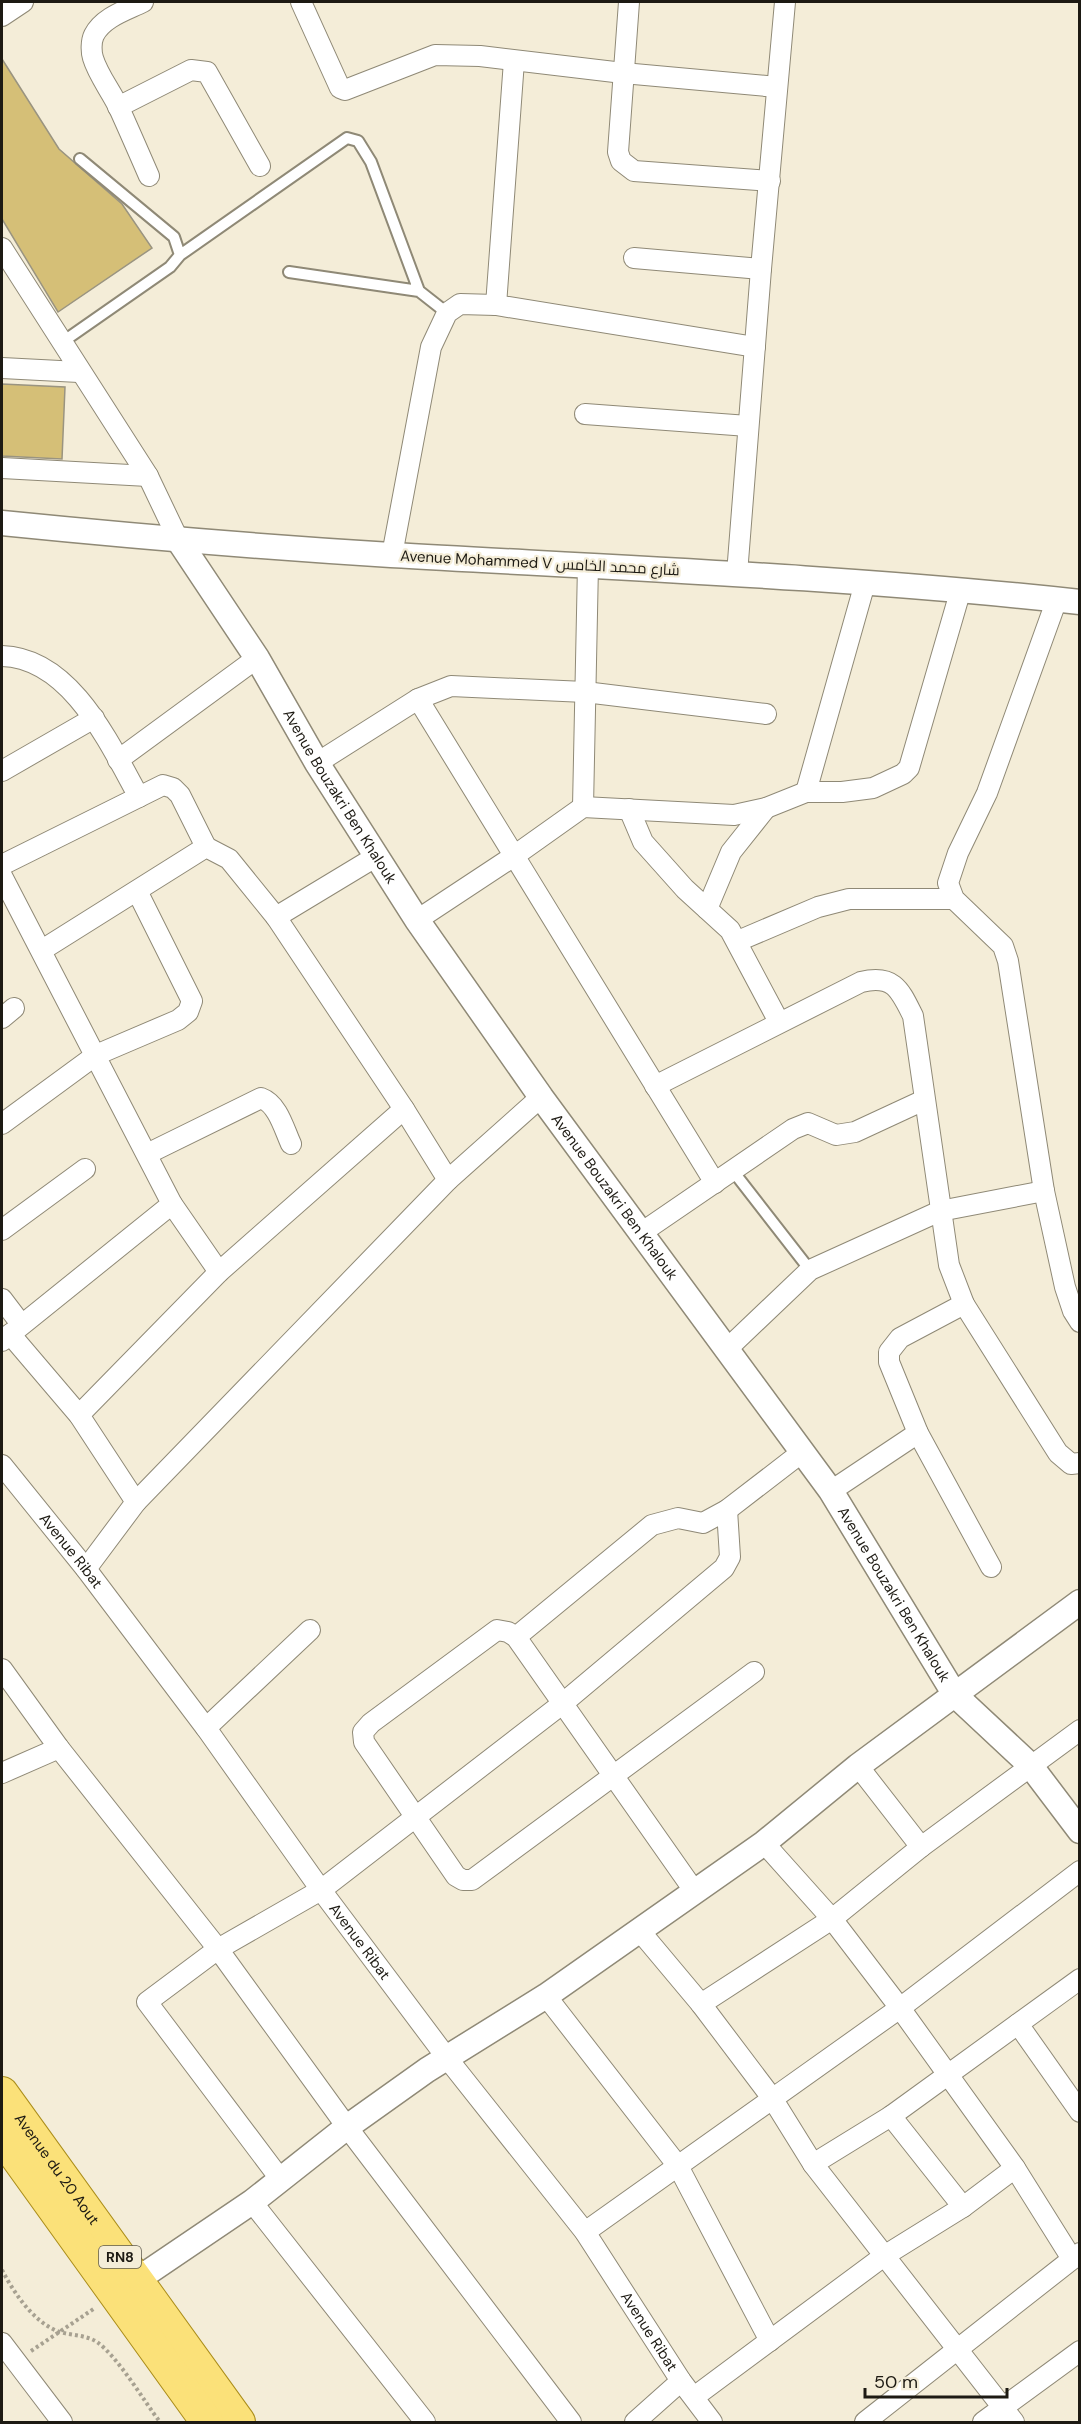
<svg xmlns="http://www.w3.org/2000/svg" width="1081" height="2424" viewBox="0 0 1081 2424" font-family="'DM Sans',Cairo,sans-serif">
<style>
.building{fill:#d5bf77;stroke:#9a9480;stroke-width:1.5}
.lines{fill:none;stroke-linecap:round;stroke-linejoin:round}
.service-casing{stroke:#8f8976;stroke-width:14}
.minor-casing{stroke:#8f8976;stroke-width:22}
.tertiary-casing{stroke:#8f8976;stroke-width:27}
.primary-casing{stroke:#ab8e1b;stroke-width:34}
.path{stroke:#a7a191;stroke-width:4;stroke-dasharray:3 3;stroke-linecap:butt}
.service{stroke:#fff;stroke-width:10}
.minor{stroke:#fff;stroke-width:20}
.tertiary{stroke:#fff;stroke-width:24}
.primary{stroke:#fbe179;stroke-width:32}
.labels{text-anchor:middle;stroke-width:4.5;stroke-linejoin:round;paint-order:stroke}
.shield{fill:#f4edd8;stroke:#5e594e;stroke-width:1.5}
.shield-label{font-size:14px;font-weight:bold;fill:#1d1a13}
.street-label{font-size:15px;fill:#1d1a13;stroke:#f4edd8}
</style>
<rect width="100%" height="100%" fill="#f4edd8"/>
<!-- building -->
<path class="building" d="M 2,59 L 59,149 L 122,204 L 152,248 L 58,312 L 2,219 Z
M 2,384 L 65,387 L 62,459 L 2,456 Z"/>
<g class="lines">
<defs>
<path id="service" d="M 180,255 L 347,138 L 358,141 L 371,162 L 419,291
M 289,272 L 419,291 L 447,313
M 61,343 L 170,267 L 180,255 L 174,237 L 80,159
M 733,1171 L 810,1270"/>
<g id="minor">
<path d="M 143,2 C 127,10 103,17 94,35 C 91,41 91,52 93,58 C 98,75 111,91 119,108 C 129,130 139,153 149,176"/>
<path d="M 301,2 L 340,88 L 345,90 L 435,55 L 480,56 L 623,73 L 777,87"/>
<path d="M 629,2 L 618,152 L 621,161 L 634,171 L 770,181"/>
<path d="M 2,16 L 23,2"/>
<path d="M 118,107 L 191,70 L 207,72 L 260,166"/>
<path d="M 2,248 L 148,476 L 179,541"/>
<path d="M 634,258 L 761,269"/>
<path d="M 496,305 L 514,61"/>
<path d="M 2,368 L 79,372"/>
<path d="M 585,414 L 748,426"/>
<path d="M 2,468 L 148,476"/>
<path d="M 392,555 L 431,347 L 447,313 L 460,304 L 496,305 L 755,347"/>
<path d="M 737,574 L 761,269 L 785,2"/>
<path d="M 1057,599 L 987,793 L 958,853 L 948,883 L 954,899 L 1003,946 L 1008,961 L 1044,1191 L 1065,1287 L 1073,1311 L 1080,1322"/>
<path d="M 2,656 C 71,658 109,743 139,797"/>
<path d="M 418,699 L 715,1183"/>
<path d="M 118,760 L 257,658"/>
<path d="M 317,763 L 418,699 L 451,686 L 585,692 L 766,714"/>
<path d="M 2,771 L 94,718"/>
<path d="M 806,792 L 865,583"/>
<path d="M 583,807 L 588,565"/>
<path d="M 629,809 L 643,842 L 685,889 L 730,930 L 779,1022"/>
<path d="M 2,865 L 163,785 L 173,788 L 180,795 L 206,847"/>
<path d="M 2,876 L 172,1204 L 2,1341"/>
<path d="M 707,909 L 731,852 L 766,808"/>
<path d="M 276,917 L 377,856"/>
<path d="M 417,920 L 514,856 L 583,807 L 734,815 L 766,808 L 806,792 L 842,792 L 873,788 L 903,774 L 909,768 L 961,589"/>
<path d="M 738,941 L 818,907 L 849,899 L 954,899"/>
<path d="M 42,950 L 206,847 L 229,859 L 276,917 L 404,1109 L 448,1180"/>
<path d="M 2,1018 L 14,1008"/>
<path d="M 655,1086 L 861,982 C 894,974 900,990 913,1016 L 949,1265 L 964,1304 L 1058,1453 L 1071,1464 L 1080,1463"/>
<path d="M 2,1124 L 96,1055 L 178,1020 L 188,1012 L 192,1001 L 137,891"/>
<path d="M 147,1154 L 261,1098 C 278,1104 284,1129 291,1144"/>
<path d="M 172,1204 L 219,1272"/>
<path d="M 2,1230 L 85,1169"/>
<path d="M 641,1233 L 793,1129 L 808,1123 L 836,1135 L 855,1132 L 924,1100"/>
<path d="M 2,1299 L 21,1324"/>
<path d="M 964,1304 L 900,1338 L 889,1352 L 889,1362 L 918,1433 L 991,1567"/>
<path d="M 10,1334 L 79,1415 L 136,1502"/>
<path d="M 726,1350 L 810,1270 L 940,1211 L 1044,1191"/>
<path d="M 79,1415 L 219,1272 L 404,1109"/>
<path id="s1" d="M 2,1465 L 86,1569 L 206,1728 L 321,1890 L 447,2058 L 585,2232 L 681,2381 L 712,2422"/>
<path d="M 831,1491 L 918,1433"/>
<path d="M 86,1569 L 136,1502 L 448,1180 L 541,1097"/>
<path d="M 516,1637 L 652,1525 L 678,1518 L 703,1523 L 727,1510 L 801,1453"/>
<path d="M 2,1669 L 59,1748 L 218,1949 L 347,2127 L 571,2422"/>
<path d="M 206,1728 L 310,1630"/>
<path d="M 858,1766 L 921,1847"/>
<path d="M 2,1773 L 59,1748"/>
<path d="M 764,1843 L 832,1919 L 900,2008 L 1015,2168 L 1072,2259"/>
<path d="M 695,1892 L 516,1637 L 508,1632 L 497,1630 L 371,1723 L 363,1732 L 364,1742 L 456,1876 L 463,1880 L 472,1880 L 754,1672"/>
<path d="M 639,1930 L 701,2004 L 772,2098 L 813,2164 L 1014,2422"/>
<path d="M 546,1996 L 678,2166 L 770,2341"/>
<path d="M 701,2004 L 832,1919 L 921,1847 L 1080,1730"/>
<path d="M 1018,2024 L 1080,2112"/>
<path d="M 891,2116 L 963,2207"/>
<path d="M 813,2164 L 891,2116 L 1080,1979"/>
<path d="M 281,2180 L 147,2002 L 218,1949 L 321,1890 L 562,1704 L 724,1568 L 730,1557 L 727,1510"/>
<path d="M 252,2202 L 425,2422"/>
<path d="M 585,2232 L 900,2008 L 1080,1871"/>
<path d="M 2,2343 L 62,2422"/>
<path d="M 694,2397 L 884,2256 L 963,2207 L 1015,2168"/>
<path d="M 635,2422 L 681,2381"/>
<path d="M 865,2422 L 1080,2253"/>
<path d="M 983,2422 L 1080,2351"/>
</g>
<g id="tertiary">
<path d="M 2,523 C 131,536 261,547 391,555 C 621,568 851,577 1080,602"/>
<path id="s2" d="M 179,541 L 257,658 L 317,763 L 417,920 L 541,1097 L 831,1491 L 955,1695 L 1030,1765 L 1080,1831"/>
<path d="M 122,2290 L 252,2202 L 347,2127 L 427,2070 L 546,1996 L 764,1843 L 858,1766 L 1080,1602"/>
</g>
<g id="primary">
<path id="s3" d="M 2,2093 L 239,2422"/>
<path d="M 2,2137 L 207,2422"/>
</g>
</defs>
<!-- service casing -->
<use href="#service" class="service-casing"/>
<!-- minor casing -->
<use href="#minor" class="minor-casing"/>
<!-- tertiary casing -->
<use href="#tertiary" class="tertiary-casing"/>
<!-- primary casing -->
<use href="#primary" class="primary-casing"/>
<!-- path -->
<path class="path" d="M 2,2270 C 14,2293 33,2321 57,2331 C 70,2336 84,2334 97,2342 C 119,2358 143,2400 160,2422
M 31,2351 L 95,2308"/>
<!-- service -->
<use href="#service" class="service"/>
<!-- minor -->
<use href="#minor" class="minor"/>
<!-- tertiary -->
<use href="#tertiary" class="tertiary"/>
<!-- primary -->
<use href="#primary" class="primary"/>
</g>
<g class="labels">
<!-- shield labels -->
<rect class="shield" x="99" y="2246" width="42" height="22" rx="4.5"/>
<g class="shield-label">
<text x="120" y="2262">RN8</text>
</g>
<!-- street labels -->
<g class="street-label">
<text transform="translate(540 563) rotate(3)" y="5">Avenue Mohammed V شارع محمد الخامس</text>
<text dy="5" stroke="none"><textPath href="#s2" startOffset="302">Avenue Bouzakri Ben Khalouk</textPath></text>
<text dy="5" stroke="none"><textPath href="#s2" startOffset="788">Avenue Bouzakri Ben Khalouk</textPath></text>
<text dy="5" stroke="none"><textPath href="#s1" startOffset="110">Avenue Ribat</textPath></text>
<text dy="5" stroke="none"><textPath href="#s2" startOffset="1274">Avenue Bouzakri Ben Khalouk</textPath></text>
<text dy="5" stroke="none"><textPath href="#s1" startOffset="596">Avenue Ribat</textPath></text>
<text dy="5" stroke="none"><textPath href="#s3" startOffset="94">Avenue du 20 Aout</textPath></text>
<text dy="5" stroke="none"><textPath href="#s1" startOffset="1082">Avenue Ribat</textPath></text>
</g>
</g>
<!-- border -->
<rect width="1081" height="2424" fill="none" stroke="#1d1a13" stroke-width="6"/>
<!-- scale -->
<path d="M865 2388v9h142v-9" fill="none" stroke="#1d1a13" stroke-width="3"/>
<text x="874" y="2388" font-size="18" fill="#1d1a13" stroke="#f4edd8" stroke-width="4.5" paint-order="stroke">50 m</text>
</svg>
